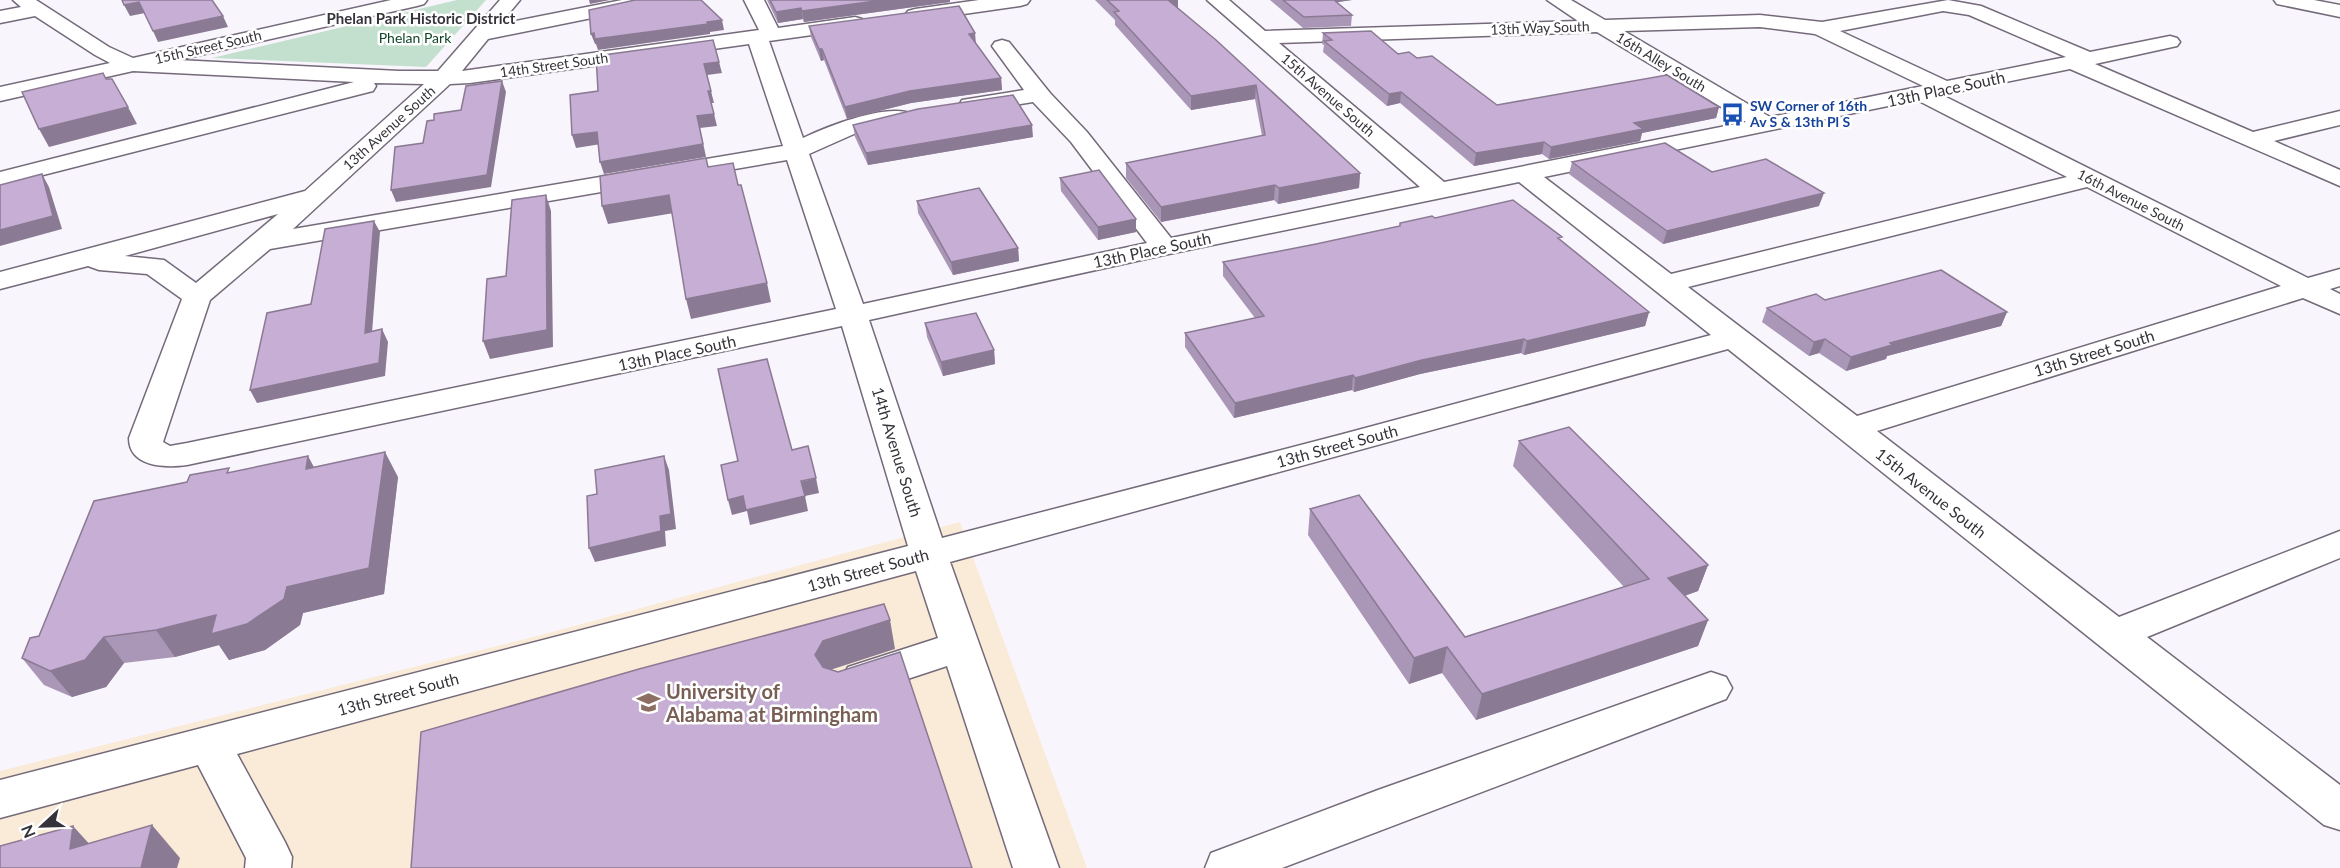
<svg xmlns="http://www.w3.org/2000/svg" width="2340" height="868" viewBox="0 0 2340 868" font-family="Lato,sans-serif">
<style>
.education{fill:#f9ebd7}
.green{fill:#c3dfce}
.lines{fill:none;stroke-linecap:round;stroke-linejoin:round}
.minor-casing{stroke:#746a7a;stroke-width:3}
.minor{fill:#fff;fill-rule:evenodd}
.wall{fill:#aa96b6}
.shaded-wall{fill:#8b7a94}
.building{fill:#c6aed4;stroke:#8b7a94;stroke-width:1.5}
.labels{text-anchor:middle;stroke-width:5;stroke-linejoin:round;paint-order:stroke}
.far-street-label{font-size:14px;fill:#363239;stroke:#fff}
.far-park-label{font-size:14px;fill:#0f452b;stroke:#fff}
.far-transit-label{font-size:14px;font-weight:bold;fill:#164399;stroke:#fff;text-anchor:start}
.far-neighbourhood-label{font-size:15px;font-weight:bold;fill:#363239;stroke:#fff}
.street-label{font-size:16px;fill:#363239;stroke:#fff}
.near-education-label{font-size:20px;font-weight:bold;fill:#785e54;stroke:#fff;text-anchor:start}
</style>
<rect width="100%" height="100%" fill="#f9f5fc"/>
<!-- education -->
<path class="education" d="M 960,522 L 1087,868 L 0,868 L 0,771 L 541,635 Z"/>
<!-- green -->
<path class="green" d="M 457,0 L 486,0 L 426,67 L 212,58 Z"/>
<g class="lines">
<defs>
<path id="minor" d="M 13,0 L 36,0 L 109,47 L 133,58 L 391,0 L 427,0 L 424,4 L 417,6 L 178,60 L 399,71 L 438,71 L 500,0 L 520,0 L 500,24 L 622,0 L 661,0 L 658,4 L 651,6 L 488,39 L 462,71 L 759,30 L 744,0 L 764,0 L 778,28 L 855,17 L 862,19 L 865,23 L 862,27 L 855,29 L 769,41 L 803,138 C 828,126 880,106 906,112 L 909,117 L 906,122 L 854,134 L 809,154 L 863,304 L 1147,243 L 1071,142 L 1033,102 L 970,112 L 962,110 L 959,105 L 962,100 L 1024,90 L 992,46 L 995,42 L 1002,40 L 1009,42 L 1050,93 L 1087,132 L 1171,238 L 1420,187 L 1207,0 L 1229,0 L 1265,31 L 1578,21 L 1547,0 L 1571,0 L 1605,20 L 1760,15 L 1822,22 L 1948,0 L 1981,6 L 2090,52 L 2170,36 L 2177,38 L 2180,42 L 2177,46 L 2095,64 L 2253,132 L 2340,111 L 2340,125 L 2274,141 L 2340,170 L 2340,186 L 2070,69 L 1942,95 L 2308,278 L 2340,269 L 2340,286 L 2330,289 L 2340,294 L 2340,314 L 2303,298 L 1877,431 L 2119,617 L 2340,531 L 2340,558 L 2147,637 L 2340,785 L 2340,830 L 2324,825 L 1728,349 L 950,562 L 1059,868 L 1013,868 L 947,666 L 862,694 L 848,689 L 842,678 L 848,667 L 938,638 L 916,571 L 237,754 L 285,842 L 292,857 L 291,868 L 245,868 L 246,858 L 198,765 L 0,818 L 0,780 L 908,546 L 842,326 L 187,465 C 165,468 129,467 129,438 L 182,299 L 147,274 L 99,270 L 88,266 L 0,289 L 0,272 L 305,191 L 424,84 L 374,83 L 376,86 L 373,91 L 0,186 L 0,172 L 354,82 L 133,71 L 0,101 L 0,87 L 110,63 L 95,55 L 35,16 L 0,23 L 0,11 L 21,7 ZM 1943,11 L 1969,15 L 2066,57 L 1947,81 L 1840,31 ZM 1760,27 L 1815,34 L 1923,86 L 1770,117 L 1624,31 ZM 1597,32 L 1746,122 L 1444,182 L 1279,43 ZM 749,44 L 783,146 L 293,229 L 450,84 L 470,83 ZM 1917,100 L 2067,177 L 1671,274 L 1544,177 ZM 787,160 L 836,309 L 187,443 L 170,446 L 163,442 L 210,300 L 270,249 ZM 1519,182 L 1711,335 L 1343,434 L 942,538 L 869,320 L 1164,255 ZM 2087,187 L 2281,286 L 1857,416 L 1688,287 ZM 278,214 L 196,283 L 164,260 L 125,256 Z
M 979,0 L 1030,0 L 1027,4 L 1020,6 L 915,21 L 908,19 L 905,15 L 908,11 L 915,9 Z
M 2274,0 L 2314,0 L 2340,5 L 2340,17 L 2277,4 Z
M 1711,672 L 1726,677 L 1732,688 L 1726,699 L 1282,868 L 1205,868 L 1211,853 L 1378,790 Z"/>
</defs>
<!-- minor casing -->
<use href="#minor" class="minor-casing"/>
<!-- minor -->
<use href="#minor" class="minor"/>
</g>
<!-- wall -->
<path class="wall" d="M 767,0 L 950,0 L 950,2 L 804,22 L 803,19 L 778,23 Z
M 1095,0 L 1178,0 L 1178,8 L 1360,173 L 1359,188 L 1278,204 L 1274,200 L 1161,222 L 1126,178 L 1126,163 L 1262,136 L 1255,99 L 1191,110 L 1115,25 L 1115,20 Z
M 1270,0 L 1352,0 L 1337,2 L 1352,15 L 1351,26 L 1303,28 Z
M 809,26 L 976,44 L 1001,78 L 1002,90 L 911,103 L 847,119 L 824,60 L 821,61 L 811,37 Z
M 1323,33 L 1417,58 L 1497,105 L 1719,107 L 1716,118 L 1642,133 L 1640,141 L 1549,159 L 1542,154 L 1474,166 L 1400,103 L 1387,106 L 1323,52 L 1324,45 L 1322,44 Z
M 853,125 L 1033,137 L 868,165 L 855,137 Z
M 1572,162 L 1712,172 L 1819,206 L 1663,244 L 1569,174 Z
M 1060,178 L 1136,232 L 1098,240 L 1061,191 Z
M 917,201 L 1018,248 L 1019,261 L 953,275 L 918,213 Z
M 1435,218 L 1561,240 L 1649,312 L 1645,326 L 1524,355 L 1521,353 L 1420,374 L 1354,392 L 1352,390 L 1234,418 L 1185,347 L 1185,333 L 1255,318 L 1223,276 L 1223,262 L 1316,244 Z
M 1825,300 L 2007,312 L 2001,326 L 1887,356 L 1886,359 L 1846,371 L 1819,353 L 1809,356 L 1762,322 L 1767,308 Z
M 925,323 L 994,350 L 995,364 L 943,376 L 927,337 Z
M 1519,441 L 1708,565 L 1698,591 L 1685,596 L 1708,620 L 1698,646 L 1476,720 L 1442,673 L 1409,684 L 1308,535 L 1310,509 L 1465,637 L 1624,587 L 1513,466 Z
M 314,467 L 398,477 L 384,594 L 303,613 L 300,625 L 265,650 L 229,660 L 219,645 L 175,657 L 124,663 L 106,687 L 72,697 L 44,685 L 22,658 L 187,482 L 231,472 Z"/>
<!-- shaded-wall -->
<path class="shaded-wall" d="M 589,0 L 610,0 L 590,4 Z
M 883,0 L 950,0 L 950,2 L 804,22 L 802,11 Z
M 1164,0 L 1178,0 L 1178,8 Z
M 1325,0 L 1352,0 L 1325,4 Z
M 139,2 L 145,13 L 130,16 L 124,5 Z
M 801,8 L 803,19 L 778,23 L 776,12 Z
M 223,16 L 228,27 L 158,42 L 153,31 Z
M 722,20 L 724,30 L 710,32 L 710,34 L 598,50 L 596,44 L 595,44 L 591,34 Z
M 975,33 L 976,44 L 969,34 Z
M 819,49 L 822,49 L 824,60 L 821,61 Z
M 719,62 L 722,73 L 707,75 L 704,64 Z
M 1001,78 L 1002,90 L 911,103 L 847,119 L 845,107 L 910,91 Z
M 502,81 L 506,92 L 491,187 L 396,202 L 391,190 Z
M 1256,85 L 1255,99 L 1191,110 L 1191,96 Z
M 708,91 L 711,91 L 714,103 L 711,103 Z
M 1401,92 L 1400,103 L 1387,106 L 1389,94 Z
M 128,107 L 137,124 L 49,147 L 39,129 Z
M 1719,107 L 1716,118 L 1642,133 L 1640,141 L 1549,159 L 1551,147 L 1634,123 Z
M 714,114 L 717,126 L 700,128 L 706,157 L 604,174 L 600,162 L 697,116 Z
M 1032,125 L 1033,137 L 868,165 L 866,153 Z
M 597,132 L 601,144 L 576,148 L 572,135 Z
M 1544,142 L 1542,154 L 1474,166 L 1476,153 Z
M 1360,173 L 1359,188 L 1278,204 L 1279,188 Z
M 42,174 L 49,187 L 62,229 L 0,246 L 0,230 Z
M 1275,185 L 1274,200 L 1161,222 L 1161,207 Z
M 1824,193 L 1819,206 L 1663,244 L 1667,231 Z
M 546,195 L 551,211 L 553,347 L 490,359 L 483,341 Z
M 669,195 L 674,213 L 608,224 L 602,206 Z
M 1136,219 L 1136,232 L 1098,240 L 1098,227 Z
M 374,221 L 380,232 L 371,345 L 365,333 Z
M 1018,248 L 1019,261 L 953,275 L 951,262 Z
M 767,283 L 771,302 L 691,319 L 686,299 Z
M 1649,312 L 1645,326 L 1524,355 L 1527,341 Z
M 2007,312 L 2001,326 L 1887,356 L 1886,359 L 1846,371 L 1851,357 L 1890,343 Z
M 382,329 L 388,342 L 385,376 L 257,403 L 250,390 Z
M 1524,339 L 1521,353 L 1420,374 L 1354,392 L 1355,378 L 1422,360 Z
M 1825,339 L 1819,353 L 1809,356 L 1814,342 Z
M 994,350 L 995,364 L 943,376 L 941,362 Z
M 1353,375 L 1352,390 L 1234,418 L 1235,403 Z
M 385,452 L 398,477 L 384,594 L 303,613 L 300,625 L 265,650 L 229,660 L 219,645 L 175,657 L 156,630 L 287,587 Z
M 308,456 L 322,482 L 306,469 Z
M 664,456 L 669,470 L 676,529 L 665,531 L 666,546 L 595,562 L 589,548 L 660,516 Z
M 816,478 L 819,493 L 805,496 L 808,511 L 750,525 L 747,511 L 732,515 L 728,500 Z
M 1708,565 L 1698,591 L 1659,604 L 1668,578 Z
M 890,620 L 895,649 L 830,670 L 823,684 L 815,655 L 823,641 Z
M 1708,620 L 1698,646 L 1476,720 L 1482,694 Z
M 104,637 L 124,663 L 106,687 L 72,697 L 50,671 Z
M 1447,647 L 1442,673 L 1409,684 L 1414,658 Z
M 152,825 L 180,858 L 177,868 L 141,868 Z
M 73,826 L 103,859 L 70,849 Z"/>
<!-- building -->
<path class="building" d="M 122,0 L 212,0 L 223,16 L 153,31 L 139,2 L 124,5 Z
M 635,0 L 701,0 L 722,20 L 707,22 L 708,24 L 595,39 L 594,33 L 591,34 L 589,10 Z
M 770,0 L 883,0 L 802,11 L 801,8 L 776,12 Z
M 1107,0 L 1168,0 L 1216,40 L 1360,173 L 1279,188 L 1275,185 L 1161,207 L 1126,163 L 1265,135 L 1256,85 L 1191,96 L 1114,12 L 1119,11 Z
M 1283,0 L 1334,0 L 1352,15 L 1304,17 Z
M 959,6 L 975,33 L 969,34 L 1001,78 L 910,91 L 845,107 L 822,49 L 819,49 L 809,26 Z
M 1371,31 L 1398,54 L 1409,52 L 1417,58 L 1432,56 L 1497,105 L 1667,75 L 1719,107 L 1634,123 L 1643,129 L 1551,147 L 1544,142 L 1476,153 L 1401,92 L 1389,94 L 1324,41 L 1332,40 L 1323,33 Z
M 713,40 L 719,62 L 704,64 L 711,91 L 708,91 L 714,114 L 697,116 L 703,144 L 600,162 L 597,132 L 572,135 L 570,95 L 598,91 L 596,56 Z
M 103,73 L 106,79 L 112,79 L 128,107 L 39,129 L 22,92 Z
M 502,81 L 487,175 L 391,190 L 395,147 L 423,143 L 427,121 L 434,120 L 434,114 L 461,110 L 466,86 Z
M 1013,95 L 1032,125 L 866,153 L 853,125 L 918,109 Z
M 1665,143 L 1712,172 L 1766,159 L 1824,193 L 1667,231 L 1572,162 Z
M 706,158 L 708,167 L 733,163 L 738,185 L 741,185 L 767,283 L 686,299 L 669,195 L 602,206 L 600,176 Z
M 1099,170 L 1136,219 L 1098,227 L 1060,178 Z
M 42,174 L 53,216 L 0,230 L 0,185 Z
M 979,188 L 1018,248 L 951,262 L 917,201 Z
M 546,195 L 547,330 L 483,341 L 487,279 L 506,276 L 512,200 Z
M 1513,200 L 1562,237 L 1558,238 L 1649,312 L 1527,341 L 1524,339 L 1422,360 L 1355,378 L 1353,375 L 1235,403 L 1185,333 L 1264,316 L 1223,262 L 1316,244 L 1400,226 L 1400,223 L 1432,216 L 1435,218 Z
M 374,221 L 365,333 L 382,329 L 379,363 L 250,390 L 267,313 L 311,304 L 325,229 Z
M 1941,270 L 2007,312 L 1890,343 L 1892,345 L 1851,357 L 1825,339 L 1814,342 L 1767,308 L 1816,294 L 1825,300 Z
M 976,313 L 994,350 L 941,362 L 925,323 Z
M 767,359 L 792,450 L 808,446 L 816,478 L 801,481 L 805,496 L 746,510 L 743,496 L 728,500 L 721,465 L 738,461 L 718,369 Z
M 1569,427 L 1708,565 L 1668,578 L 1708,620 L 1482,694 L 1447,647 L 1414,658 L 1310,509 L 1359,495 L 1465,637 L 1649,579 L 1519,441 Z
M 385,452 L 369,568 L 287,587 L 284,599 L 247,624 L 211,634 L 216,615 L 156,630 L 104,637 L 85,660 L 50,671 L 22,658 L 30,638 L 39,636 L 94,501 L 187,482 L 190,475 L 229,468 L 227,473 L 308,456 L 306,469 Z
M 664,456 L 671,514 L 660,516 L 661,531 L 589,548 L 587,496 L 597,494 L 595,470 Z
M 884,604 L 890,620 L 823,641 L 815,655 L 823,667 L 838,672 L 900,652 L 972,868 L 411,868 L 421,732 L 639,669 Z
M 152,825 L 141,868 L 0,868 L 0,846 L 73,826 L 70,849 Z"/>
<!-- icons -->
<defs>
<symbol id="bus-bare" viewBox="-9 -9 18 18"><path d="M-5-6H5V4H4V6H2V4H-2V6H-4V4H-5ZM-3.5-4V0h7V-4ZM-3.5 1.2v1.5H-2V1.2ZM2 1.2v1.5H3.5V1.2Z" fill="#1a4fb4" stroke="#fff" stroke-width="2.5" paint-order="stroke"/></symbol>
<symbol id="university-bare" viewBox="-9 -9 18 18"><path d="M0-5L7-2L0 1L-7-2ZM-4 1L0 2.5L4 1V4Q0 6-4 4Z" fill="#8d6e63" stroke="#fff" stroke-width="2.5" paint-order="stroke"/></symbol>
</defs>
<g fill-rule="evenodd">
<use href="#bus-bare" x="1716" y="98" width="33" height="33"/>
<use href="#university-bare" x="632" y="686" width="33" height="33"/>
</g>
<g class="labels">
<!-- far-street labels -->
<g class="far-street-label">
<text transform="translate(1540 28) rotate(-2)" y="5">13th Way South</text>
<text transform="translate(208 47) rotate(-13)" y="5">15th Street South</text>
<text transform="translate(1661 62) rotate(31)" y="5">16th Alley South</text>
<text transform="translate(554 65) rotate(-8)" y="5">14th Street South</text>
<text transform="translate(1328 95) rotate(41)" y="5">15th Avenue South</text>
<text transform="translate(389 128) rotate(-42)" y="5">13th Avenue South</text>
<text transform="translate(2131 200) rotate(27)" y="5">16th Avenue South</text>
</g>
<!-- far-park labels -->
<g class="far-park-label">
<text x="415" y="43">Phelan Park</text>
</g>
<!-- far-transit labels -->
<g class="far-transit-label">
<text x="1750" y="111">SW Corner of 16th<tspan x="1750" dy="16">Av S &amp; 13th Pl S</tspan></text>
</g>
<!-- far-neighbourhood labels -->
<g class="far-neighbourhood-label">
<text x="421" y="24">Phelan Park Historic District</text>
</g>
<!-- street labels -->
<g class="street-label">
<text transform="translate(1946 89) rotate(-12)" y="6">13th Place South</text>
<text transform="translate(1152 250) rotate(-12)" y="6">13th Place South</text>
<text transform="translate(677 353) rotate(-12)" y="6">13th Place South</text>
<text transform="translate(2094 353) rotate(-17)" y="6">13th Street South</text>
<text transform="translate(1337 446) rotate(-15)" y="6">13th Street South</text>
<text transform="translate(897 452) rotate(73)" y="6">14th Avenue South</text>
<text transform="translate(1931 493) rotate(38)" y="6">15th Avenue South</text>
<text transform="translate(868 570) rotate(-15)" y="6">13th Street South</text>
<text transform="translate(398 694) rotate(-15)" y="6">13th Street South</text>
</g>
<!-- near-education labels -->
<g class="near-education-label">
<text x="666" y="699">University of<tspan x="666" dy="23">Alabama at Birmingham</tspan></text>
</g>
</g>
<!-- north arrow -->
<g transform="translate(42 826) rotate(248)" stroke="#ffffff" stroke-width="4.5" paint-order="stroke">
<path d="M0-4.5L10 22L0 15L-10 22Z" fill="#363239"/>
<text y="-9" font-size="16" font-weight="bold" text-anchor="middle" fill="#363239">N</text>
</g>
</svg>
